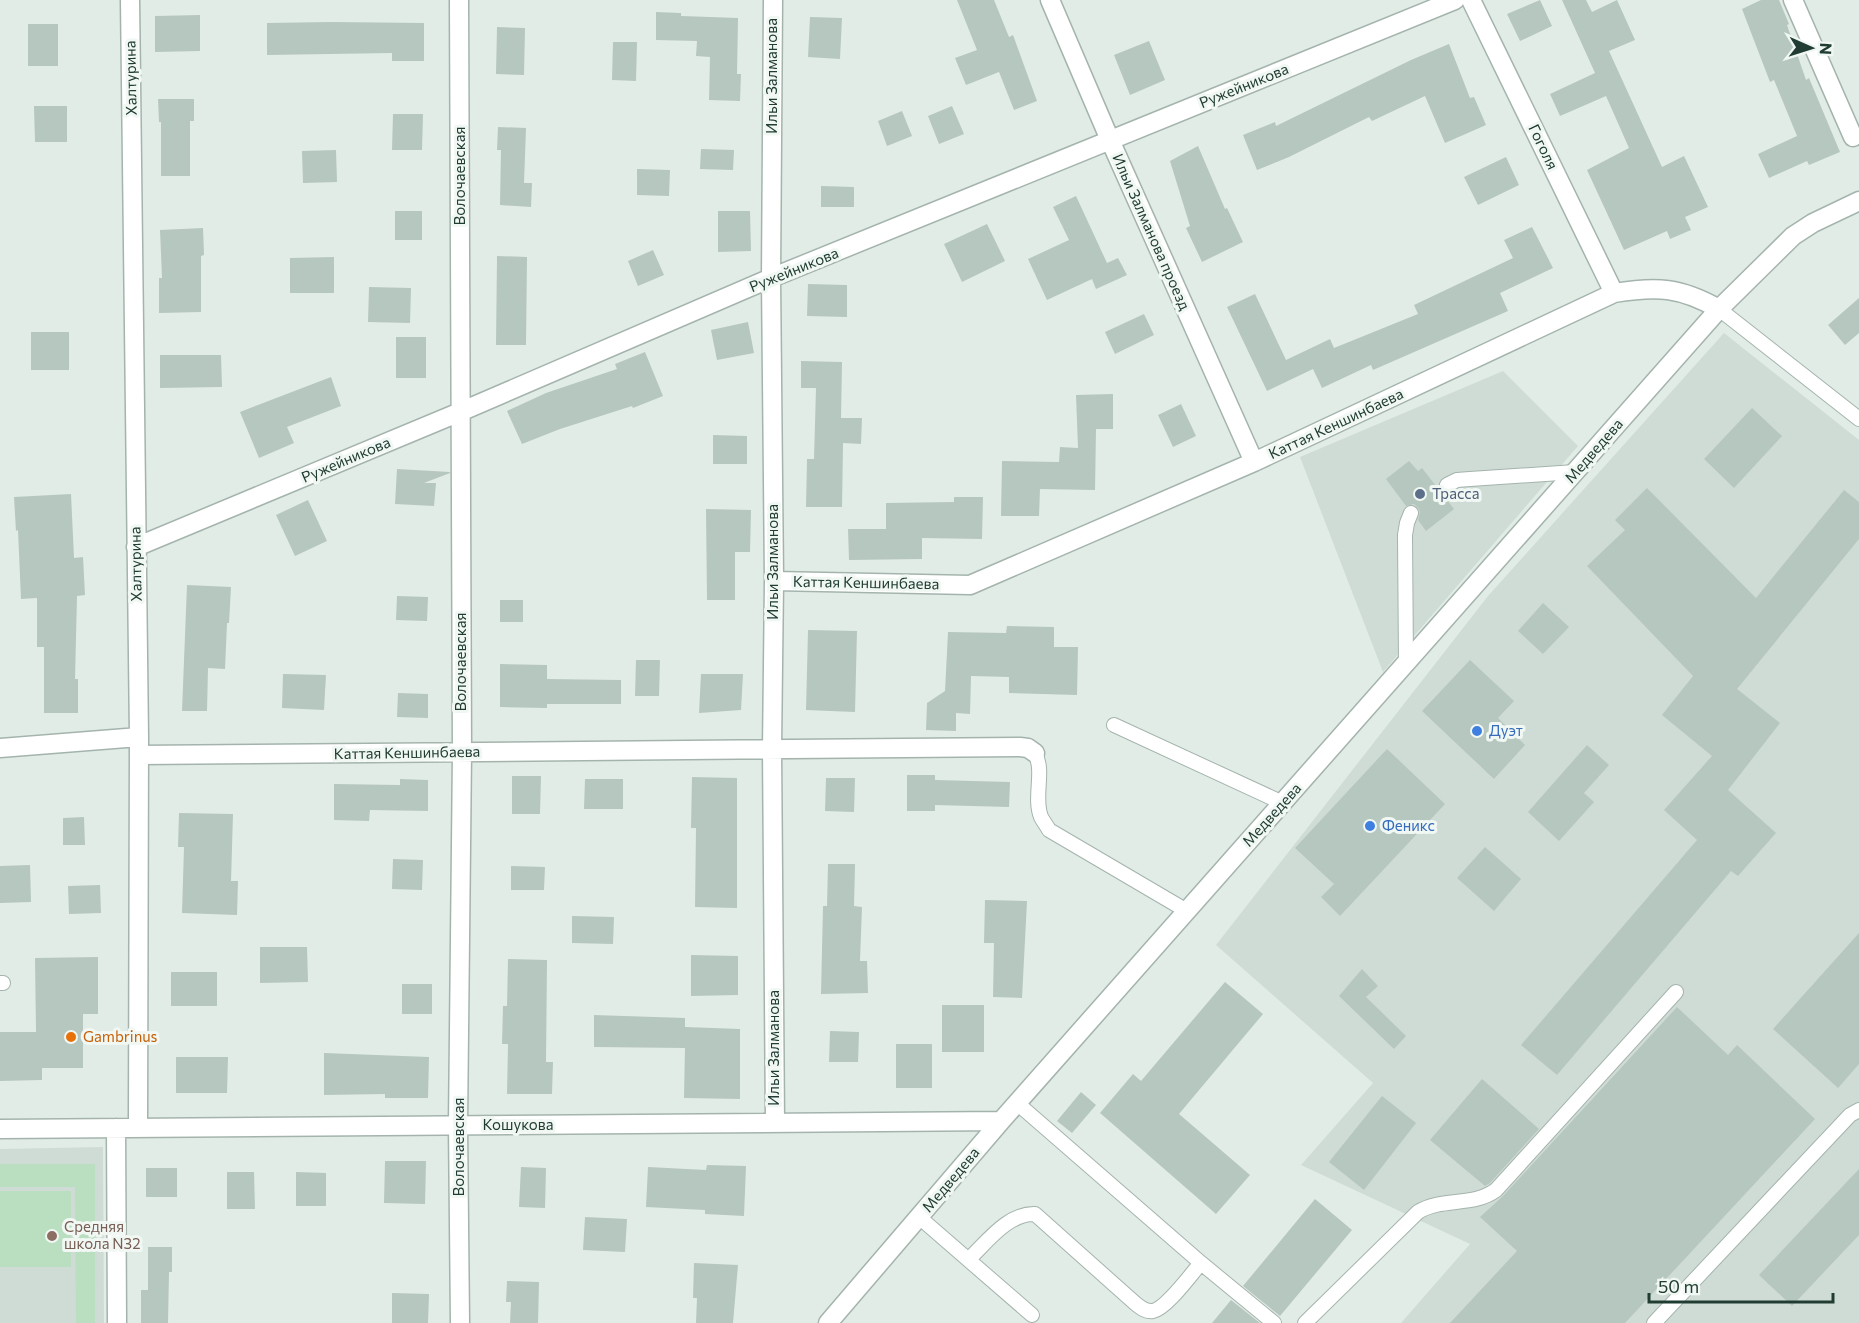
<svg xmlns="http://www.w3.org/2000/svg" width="1859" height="1323" viewBox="0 0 1859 1323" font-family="Commissioner,sans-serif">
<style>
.built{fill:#cfdcd5}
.green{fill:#b9dec0}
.building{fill:#b6c7bf}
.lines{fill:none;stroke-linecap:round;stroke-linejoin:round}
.service-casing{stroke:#a4b4ad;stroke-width:16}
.minor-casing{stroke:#a4b4ad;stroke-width:21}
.service{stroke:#fff;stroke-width:14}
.minor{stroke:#fff;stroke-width:18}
.service-dot{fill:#5c6f8a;stroke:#f1f8f4;stroke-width:2}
.shop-dot{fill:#3f7fe0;stroke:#f1f8f4;stroke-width:2}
.food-dot{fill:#e8710a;stroke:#f1f8f4;stroke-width:2}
.education-dot{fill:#8d6e63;stroke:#f1f8f4;stroke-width:2}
.labels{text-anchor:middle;stroke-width:6;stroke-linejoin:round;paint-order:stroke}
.street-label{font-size:15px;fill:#213d33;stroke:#f1f8f4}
.service-label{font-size:15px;fill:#4e5e75;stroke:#f1f8f4;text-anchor:start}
.shop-label{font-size:15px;fill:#366cbe;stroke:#f1f8f4;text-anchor:start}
.food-label{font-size:15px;fill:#c56008;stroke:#f1f8f4;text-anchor:start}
.education-label{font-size:15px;fill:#785e54;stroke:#f1f8f4;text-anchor:start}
</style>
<rect width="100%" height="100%" fill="#e1ece6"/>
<!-- built -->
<path class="built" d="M 1724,333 L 1859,440 L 1859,1323 L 1401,1323 L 1470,1244 L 1301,1165 L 1373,1083 L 1216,945 L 1488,596 Z
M 1503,371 L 1578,446 L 1383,672 L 1300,457 Z
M 103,1147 L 104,1323 L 0,1323 L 0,1149 Z"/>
<!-- green -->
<path class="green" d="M 0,1164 L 95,1164 L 95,1323 L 76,1323 L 75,1187 L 0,1187 Z
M 0,1191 L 71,1191 L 71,1267 L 0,1267 Z"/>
<!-- building -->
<path class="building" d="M 957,0 L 994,0 L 1009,37 L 1013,35 L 1037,101 L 1014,110 L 999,72 L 966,85 L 955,58 L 977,50 Z
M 1540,0 L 1552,26 L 1520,41 L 1507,14 Z
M 1562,0 L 1586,0 L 1592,12 L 1617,0 L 1635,40 L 1609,51 L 1662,167 L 1684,156 L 1708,207 L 1685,217 L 1691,230 L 1670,239 L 1667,231 L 1624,250 L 1587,170 L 1629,148 L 1606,96 L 1560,116 L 1550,94 L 1595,73 Z
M 1761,0 L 1779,0 L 1789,24 L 1787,25 L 1806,80 L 1809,78 L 1840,152 L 1809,165 L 1807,161 L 1769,178 L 1758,154 L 1797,136 L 1774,80 L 1770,82 L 1742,9 Z
M 656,12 L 681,13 L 681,16 L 738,18 L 737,74 L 741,74 L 740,101 L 709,100 L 710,57 L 696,56 L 697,41 L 656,40 Z
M 200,15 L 200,51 L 155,52 L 155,16 Z
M 810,17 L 842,18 L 840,59 L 808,57 Z
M 331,22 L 424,23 L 424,61 L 392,61 L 392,53 L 267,55 L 267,23 Z
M 28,24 L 58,24 L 58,66 L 28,66 Z
M 497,27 L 525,28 L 524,75 L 496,74 Z
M 1149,41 L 1165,80 L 1130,95 L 1114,55 Z
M 613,42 L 637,42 L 636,81 L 612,80 Z
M 1449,44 L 1470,98 L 1474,97 L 1486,125 L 1445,143 L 1425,96 L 1372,121 L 1369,117 L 1289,157 L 1257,170 L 1243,135 L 1275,122 L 1276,126 L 1411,60 Z
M 158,99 L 194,99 L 194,121 L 190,121 L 190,176 L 161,176 L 161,122 L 159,122 Z
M 34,106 L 67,106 L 67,142 L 35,142 Z
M 952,106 L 964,134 L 939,144 L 928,116 Z
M 902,111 L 912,136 L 887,146 L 878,121 Z
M 393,114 L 423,114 L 422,150 L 392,150 Z
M 498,127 L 526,128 L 524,183 L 532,183 L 531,207 L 500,205 L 501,150 L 497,150 Z
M 1198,146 L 1225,209 L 1227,208 L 1243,242 L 1202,262 L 1186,228 L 1190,226 L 1170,161 Z
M 701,149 L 734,150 L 733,170 L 700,169 Z
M 336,150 L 337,182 L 303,183 L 302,151 Z
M 1506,157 L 1519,185 L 1478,205 L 1464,177 Z
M 637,169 L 670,170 L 669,196 L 637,195 Z
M 821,186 L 854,187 L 854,207 L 821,207 Z
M 1076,196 L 1107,263 L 1118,258 L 1127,275 L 1096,289 L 1092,279 L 1047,300 L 1028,259 L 1069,240 L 1053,207 Z
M 395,211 L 422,211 L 422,240 L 395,240 Z
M 718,211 L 750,211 L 751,251 L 718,252 Z
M 987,224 L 1005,261 L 962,282 L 944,244 Z
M 1532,227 L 1553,268 L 1500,293 L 1508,311 L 1373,370 L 1371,365 L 1322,388 L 1313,369 L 1267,391 L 1227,307 L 1255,294 L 1286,360 L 1330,339 L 1334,348 L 1418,314 L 1414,305 L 1513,258 L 1504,240 Z
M 203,228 L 204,255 L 201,256 L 201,312 L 159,313 L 159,278 L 162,278 L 160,230 Z
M 653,250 L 664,275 L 638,286 L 628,261 Z
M 497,256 L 527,257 L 526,345 L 496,345 Z
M 334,257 L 334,293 L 290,293 L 290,258 Z
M 808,284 L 847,285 L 847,317 L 807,316 Z
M 369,287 L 411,288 L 410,323 L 368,322 Z
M 1859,298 L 1859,333 L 1845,345 L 1828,325 Z
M 1144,314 L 1154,335 L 1115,354 L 1105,332 Z
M 748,322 L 754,353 L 717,360 L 711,330 Z
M 31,332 L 69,332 L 69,370 L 31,370 Z
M 396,337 L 426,337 L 426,378 L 396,378 Z
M 645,352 L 663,396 L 633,408 L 632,406 L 560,429 L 522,444 L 507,411 L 546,393 L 617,369 L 615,364 Z
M 160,355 L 221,355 L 222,387 L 160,388 Z
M 801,361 L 842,362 L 841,418 L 862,418 L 861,444 L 843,443 L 842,507 L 806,507 L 807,459 L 814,459 L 816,388 L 801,388 Z
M 331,377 L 341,406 L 287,427 L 294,443 L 259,458 L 240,412 Z
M 1113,394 L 1113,429 L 1096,429 L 1095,490 L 1040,489 L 1039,516 L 1001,516 L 1002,461 L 1059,462 L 1060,447 L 1078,448 L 1076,395 Z
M 1181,404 L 1196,436 L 1173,447 L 1158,415 Z
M 1752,408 L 1782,436 L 1734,488 L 1704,459 Z
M 713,435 L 747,436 L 747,464 L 713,464 Z
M 1409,461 L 1418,471 L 1422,468 L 1454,509 L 1426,531 L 1418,520 L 1420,512 L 1418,508 L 1414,504 L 1406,506 L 1386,479 Z
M 397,469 L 450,472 L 450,473 L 424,483 L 436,483 L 434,506 L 395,504 Z
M 1647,488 L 1756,598 L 1844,490 L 1859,502 L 1859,539 L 1737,689 L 1780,723 L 1728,790 L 1776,833 L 1738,876 L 1731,871 L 1557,1075 L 1521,1045 L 1697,840 L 1664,810 L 1712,756 L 1662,715 L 1693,676 L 1587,566 L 1625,530 L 1615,520 Z
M 71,494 L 74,558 L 83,557 L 85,595 L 77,596 L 75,679 L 78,679 L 78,713 L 44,713 L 44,647 L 37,647 L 37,598 L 21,599 L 18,530 L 16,531 L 14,497 Z
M 954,497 L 983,497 L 982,539 L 922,538 L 922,559 L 849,560 L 848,529 L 886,529 L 886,503 L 954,502 Z
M 308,500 L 327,541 L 295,556 L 276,515 Z
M 706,509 L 751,510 L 750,552 L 735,552 L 735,600 L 707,600 Z
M 187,585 L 231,587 L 229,623 L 227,623 L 225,669 L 208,668 L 207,711 L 182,711 Z
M 397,596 L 428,597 L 427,621 L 396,620 Z
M 500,600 L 523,600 L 523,622 L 500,622 Z
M 1543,603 L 1569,627 L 1543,654 L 1518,631 Z
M 1007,626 L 1054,627 L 1054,647 L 1078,647 L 1077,695 L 1009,693 L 1009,677 L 971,676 L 970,714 L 956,713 L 956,731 L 926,730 L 927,703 L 945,691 L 948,632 L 1006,633 Z
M 808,630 L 857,631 L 855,712 L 806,710 Z
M 636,660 L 660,660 L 659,696 L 635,696 Z
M 1470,660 L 1514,701 L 1498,718 L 1525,745 L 1494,779 L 1422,711 Z
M 500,664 L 547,665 L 547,679 L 621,680 L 621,704 L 547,704 L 547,708 L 500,707 Z
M 283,674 L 326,675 L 324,710 L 282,708 Z
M 701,674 L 743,674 L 741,710 L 699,713 Z
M 398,693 L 428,694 L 428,718 L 397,717 Z
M 1587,745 L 1609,765 L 1584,793 L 1594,802 L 1559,841 L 1528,812 Z
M 1387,749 L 1445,804 L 1340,916 L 1321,897 L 1334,884 L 1295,848 Z
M 907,775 L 935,775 L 935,780 L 1010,782 L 1009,807 L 935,805 L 935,811 L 907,811 Z
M 512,776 L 541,776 L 540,814 L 512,814 Z
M 692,777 L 737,778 L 737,908 L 695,907 L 696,828 L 691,828 Z
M 826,778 L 855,778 L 854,812 L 825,811 Z
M 400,779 L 428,780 L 428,811 L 370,810 L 369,821 L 334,820 L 334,784 L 400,785 Z
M 585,779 L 623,779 L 623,809 L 584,809 Z
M 179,813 L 233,814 L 231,881 L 238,881 L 237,915 L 182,913 L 184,847 L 178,847 Z
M 84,817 L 85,845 L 63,845 L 63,818 Z
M 1485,847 L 1521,879 L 1494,911 L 1457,878 Z
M 393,859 L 423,860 L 422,890 L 392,889 Z
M 828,864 L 855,864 L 854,906 L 862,907 L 860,961 L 867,961 L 868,993 L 821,994 L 823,906 L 827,906 Z
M 30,865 L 31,902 L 0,903 L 0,866 Z
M 511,866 L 545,867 L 544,890 L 511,890 Z
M 100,885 L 101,913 L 69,914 L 68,886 Z
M 985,900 L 1027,901 L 1022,998 L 993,997 L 994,943 L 984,943 Z
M 572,916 L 614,917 L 613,944 L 572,943 Z
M 1859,933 L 1859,1064 L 1838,1088 L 1773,1029 Z
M 260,947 L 307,947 L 308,982 L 260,983 Z
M 691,955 L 738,956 L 738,995 L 691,996 Z
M 98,957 L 98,1014 L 83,1014 L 83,1068 L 42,1068 L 42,1080 L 0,1081 L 0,1032 L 36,1032 L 35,958 Z
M 508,959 L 547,960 L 546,1062 L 553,1062 L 552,1094 L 507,1094 L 508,1044 L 502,1044 L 503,1006 L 507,1006 Z
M 1362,969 L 1378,986 L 1366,997 L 1406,1036 L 1394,1049 L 1339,996 Z
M 171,972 L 217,972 L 217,1006 L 171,1006 Z
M 1225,982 L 1263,1014 L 1179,1114 L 1250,1175 L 1216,1214 L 1100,1113 L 1133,1074 L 1141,1081 Z
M 402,984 L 432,984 L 432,1014 L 402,1014 Z
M 942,1005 L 984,1005 L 984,1052 L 942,1052 Z
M 1677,1007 L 1728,1055 L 1737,1045 L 1815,1119 L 1625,1323 L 1450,1323 L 1517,1251 L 1480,1217 L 1503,1196 Z
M 594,1015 L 685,1018 L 685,1027 L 740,1029 L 740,1099 L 684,1098 L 685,1048 L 594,1047 Z
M 830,1031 L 859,1032 L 858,1062 L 829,1062 Z
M 896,1044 L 932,1044 L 932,1088 L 896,1088 Z
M 324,1053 L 429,1057 L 428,1098 L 385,1098 L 385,1094 L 324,1095 Z
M 176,1057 L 228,1057 L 227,1093 L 176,1093 Z
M 1482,1079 L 1539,1129 L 1490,1183 L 1485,1186 L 1430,1140 Z
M 1081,1092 L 1096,1105 L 1072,1133 L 1057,1121 Z
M 1382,1096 L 1416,1123 L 1364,1190 L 1329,1162 Z
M 385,1161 L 426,1161 L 425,1204 L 384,1203 Z
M 707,1165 L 746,1166 L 744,1216 L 705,1214 L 705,1210 L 646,1207 L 648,1167 L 706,1170 Z
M 521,1167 L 546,1168 L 545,1208 L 519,1207 Z
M 146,1168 L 177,1168 L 177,1197 L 146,1197 Z
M 1859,1169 L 1859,1235 L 1792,1306 L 1759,1275 Z
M 227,1172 L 254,1172 L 255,1209 L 227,1209 Z
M 296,1172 L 326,1173 L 326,1206 L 296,1206 Z
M 1315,1199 L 1352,1230 L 1280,1316 L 1243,1286 Z
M 585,1217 L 627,1219 L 625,1252 L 583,1250 Z
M 148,1247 L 172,1247 L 172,1272 L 169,1272 L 168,1323 L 141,1323 L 141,1290 L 148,1290 Z
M 694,1263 L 738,1265 L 733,1323 L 696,1323 L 697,1298 L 693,1298 Z
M 507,1281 L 539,1282 L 538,1323 L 510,1323 L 511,1302 L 506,1302 Z
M 392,1293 L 429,1294 L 428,1323 L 392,1323 Z
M 1231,1300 L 1260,1323 L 1212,1323 Z"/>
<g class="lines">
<defs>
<path id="service" d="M 1719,309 L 1859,419
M 1447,485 L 1457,480 L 1470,479 L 1575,472
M 1406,664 L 1405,535 L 1407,523 L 1411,513
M 1114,725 L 1283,803
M 1035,753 C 1045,772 1033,797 1041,817 C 1043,821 1047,826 1049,830 L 1187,911
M 0,983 L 3,983
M 1017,1103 L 1201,1263 L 1274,1323
M 919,1217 L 1032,1315
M 969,1259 C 987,1242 1008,1213 1035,1214 L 1136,1304 C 1141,1308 1146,1312 1153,1311 C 1167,1308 1191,1274 1201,1263
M 1305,1323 L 1418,1212 C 1442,1197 1473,1207 1496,1190 L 1676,992
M 1654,1323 L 1850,1115 L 1859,1110"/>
<path id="minor" d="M 130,0 L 139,737 L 138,1128
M 459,0 L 462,752 L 458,1125 L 460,1323
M 773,0 L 771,278 L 774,581 L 772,749 L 775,1123
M 1050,0 L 1110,140 L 1254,462
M 1471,0 L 1614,293
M 1793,0 L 1853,137
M 136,547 L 460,412 L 771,278 L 1455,0
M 774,581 L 970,585 L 1254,462 L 1614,293 C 1657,286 1680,287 1719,309
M 0,748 L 139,737
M 139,755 L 1020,747 L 1028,748 L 1035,753
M 116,1128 L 117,1323
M 0,1129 L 1001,1121
M 828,1323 L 1001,1121 L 1719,309 L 1793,236 L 1813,223 L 1859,201"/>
</defs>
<!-- service casing -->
<use href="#service" class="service-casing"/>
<!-- minor casing -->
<use href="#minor" class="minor-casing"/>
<!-- service -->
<use href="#service" class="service"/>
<!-- minor -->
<use href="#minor" class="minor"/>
</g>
<!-- markers -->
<circle class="service-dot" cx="1420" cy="494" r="6"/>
<g class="shop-dot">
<circle cx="1477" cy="731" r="6"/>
<circle cx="1370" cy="826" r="6"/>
</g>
<circle class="food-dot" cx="71" cy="1037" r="6"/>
<circle class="education-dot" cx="52" cy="1236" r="6"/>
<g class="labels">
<!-- street labels -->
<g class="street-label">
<text transform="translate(772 76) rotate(-90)" y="5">Ильи Залманова</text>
<text transform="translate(131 78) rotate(-91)" y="5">Халтурина</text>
<text transform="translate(1244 86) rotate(-22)" y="5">Ружейникова</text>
<text transform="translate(1543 147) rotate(64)" y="5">Гоголя</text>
<text transform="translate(460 176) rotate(-90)" y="5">Волочаевская</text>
<text transform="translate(1151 232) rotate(66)" y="5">Ильи Залманова проезд</text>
<text transform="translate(794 270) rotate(-22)" y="5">Ружейникова</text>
<text transform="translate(1336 424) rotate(-25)" y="5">Каттая Кеншинбаева</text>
<text transform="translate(1594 451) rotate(-49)" y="5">Медведева</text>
<text transform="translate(346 460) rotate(-23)" y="5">Ружейникова</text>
<text transform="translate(773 562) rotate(-90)" y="5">Ильи Залманова</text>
<text transform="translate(136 564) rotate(-91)" y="5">Халтурина</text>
<text transform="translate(866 583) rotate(1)" y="5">Каттая Кеншинбаева</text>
<text transform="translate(461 662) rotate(-90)" y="5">Волочаевская</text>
<text transform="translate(407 753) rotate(-1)" y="5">Каттая Кеншинбаева</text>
<text transform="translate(1272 815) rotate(-48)" y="5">Медведева</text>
<text transform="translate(774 1048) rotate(-90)" y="5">Ильи Залманова</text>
<text x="518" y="1130">Кошукова</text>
<text transform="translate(459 1147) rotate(-90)" y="5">Волочаевская</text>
<text transform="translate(951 1180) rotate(-50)" y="5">Медведева</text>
</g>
<!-- service labels -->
<g class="service-label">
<text x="1432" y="499">Трасса</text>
</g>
<!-- shop labels -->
<g class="shop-label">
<text x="1489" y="736">Дуэт</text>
<text x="1382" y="831">Феникс</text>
</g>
<!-- food labels -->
<g class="food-label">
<text x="83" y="1042">Gambrinus</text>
</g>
<!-- education labels -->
<g class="education-label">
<text x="64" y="1232">Средняя<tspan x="64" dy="17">школа N32</tspan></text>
</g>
</g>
<!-- north arrow -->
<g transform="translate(1811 48) rotate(93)" stroke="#f1f8f4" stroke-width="4.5" paint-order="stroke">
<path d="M0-4.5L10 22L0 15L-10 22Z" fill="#213d33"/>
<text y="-9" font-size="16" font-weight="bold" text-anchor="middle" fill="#213d33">N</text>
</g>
<!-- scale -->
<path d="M1649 1293v9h184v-9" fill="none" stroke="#213d33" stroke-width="3"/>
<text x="1658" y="1293" font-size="18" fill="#213d33" stroke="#f1f8f4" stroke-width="4.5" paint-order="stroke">50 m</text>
</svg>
